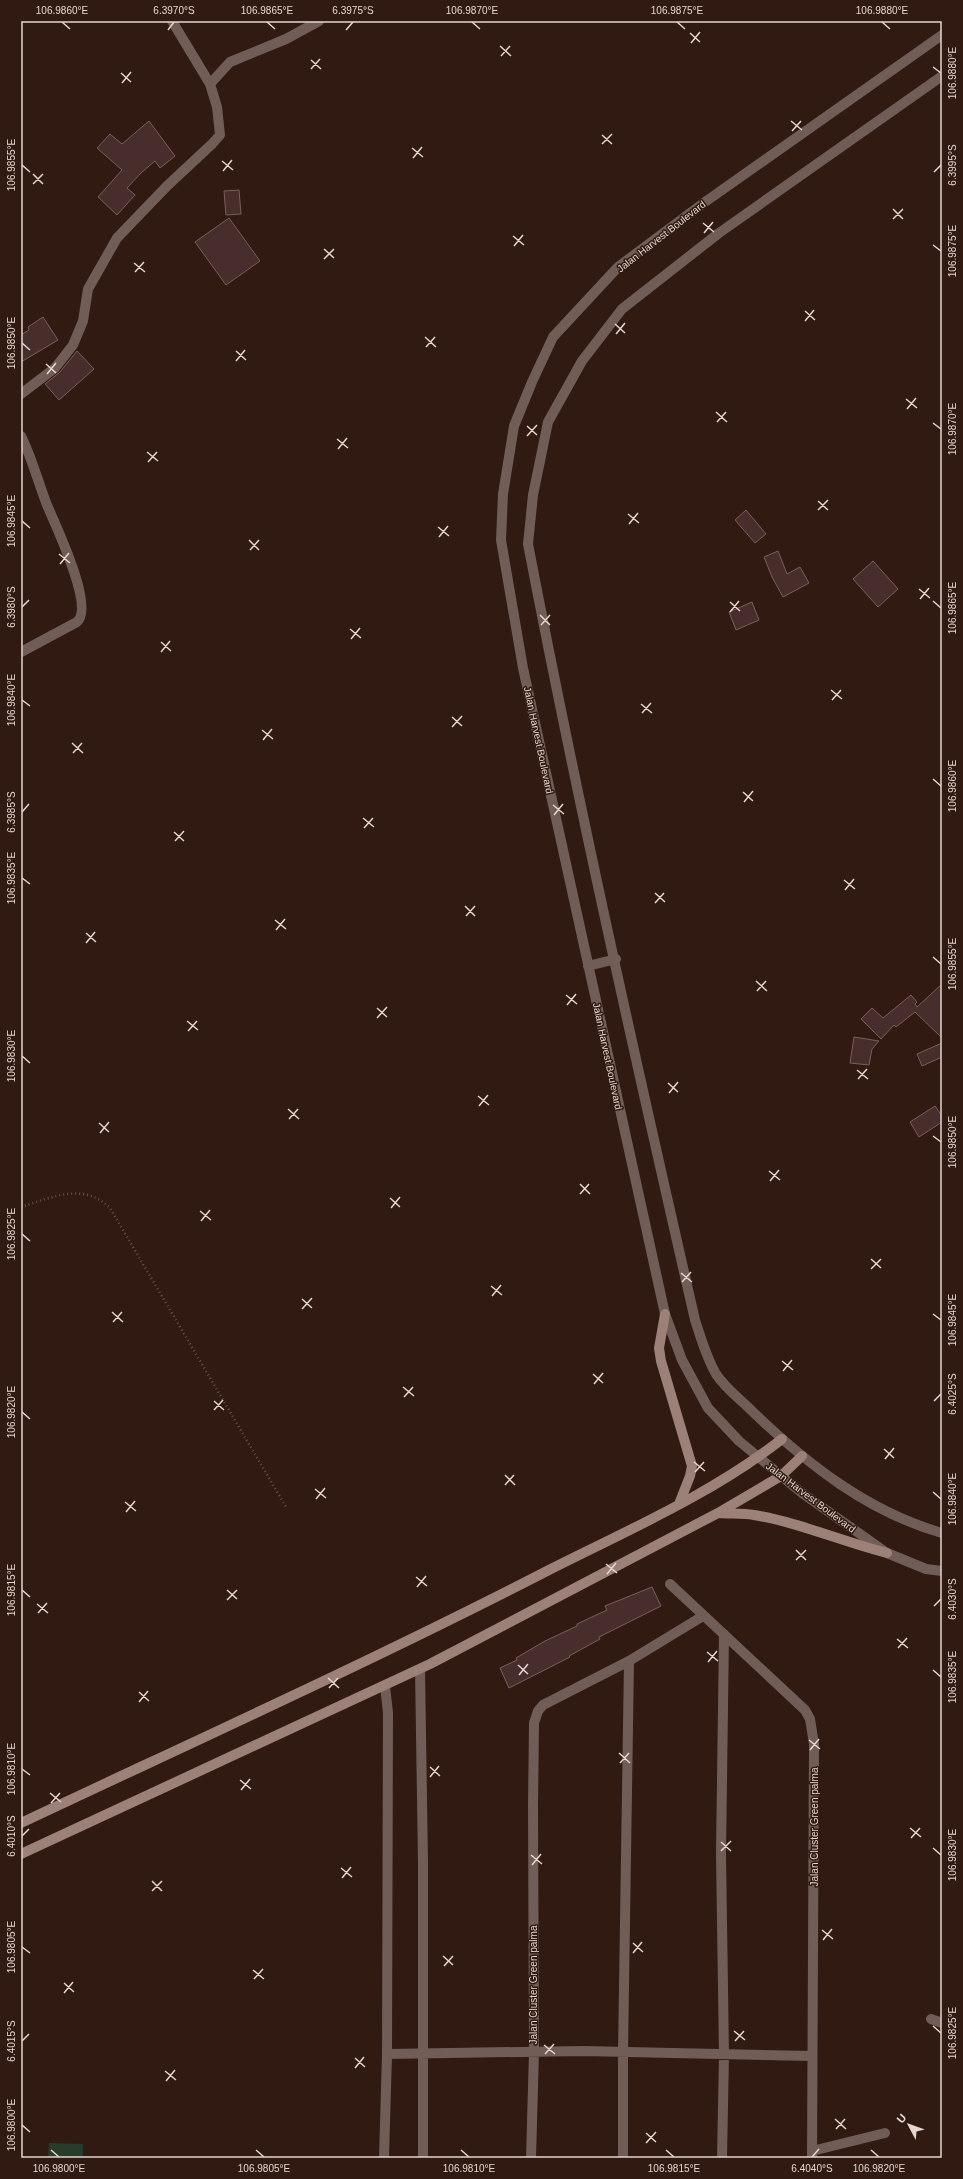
<svg xmlns="http://www.w3.org/2000/svg" width="963" height="2179" viewBox="0 0 963 2179" font-family="Arial,sans-serif">
<style>
.green{fill:#273c2a}
.building{fill:#472d2c;stroke:#7b5e5c}
.lines{fill:none;stroke-linecap:round;stroke-linejoin:round}
.path{stroke:#66524a;stroke-width:2.5;stroke-dasharray:1 3;stroke-linecap:butt}
.street{stroke:#705d58;stroke-width:10}
.secondary{stroke:#9d8077;stroke-width:10}
.ticks{fill:none;stroke:#e5d6d0;stroke-width:1.5}
.labels{text-anchor:middle;stroke-width:3;stroke-linejoin:round;paint-order:stroke}
.street-label{font-size:10px;fill:#e5d6d0;stroke:#301a11}
.neatline{fill:none;stroke:#e5d6d0;stroke-width:1.5}
.ticks-label{font-size:10px;text-anchor:middle;fill:#e5d6d0}
</style>
<rect width="100%" height="100%" fill="#301a11"/>
<!-- green -->
<path class="green" d="M 49,2143 L 83,2144 L 83,2158 L 48,2158 Z"/>
<!-- building -->
<path class="building" d="M 149,121 L 175,156 L 160,168 L 155,161 L 141,173 L 127,188 L 135,195 L 117,215 L 98,197 L 122,170 L 97,148 L 110,134 L 122,144 Z
M 239,190 L 241,214 L 226,215 L 224,191 Z
M 229,218 L 260,261 L 226,285 L 195,242 Z
M 43,317 L 58,340 L 21,362 L 21,335 L 29,330 L 28,327 Z
M 77,351 L 94,369 L 59,400 L 45,384 L 60,372 Z
M 746,510 L 766,534 L 755,543 L 735,520 Z
M 778,551 L 787,574 L 800,567 L 809,583 L 783,597 L 772,577 L 764,557 Z
M 873,561 L 898,589 L 878,607 L 853,579 Z
M 752,602 L 759,620 L 736,630 L 729,612 Z
M 942,984 L 942,1038 L 915,1012 L 896,1027 L 894,1025 L 881,1039 L 861,1019 L 872,1008 L 883,1018 L 911,995 L 917,1002 L 915,1004 L 917,1007 Z
M 854,1037 L 879,1041 L 872,1049 L 869,1065 L 850,1063 Z
M 942,1043 L 942,1057 L 922,1066 L 917,1054 Z
M 935,1106 L 942,1116 L 942,1122 L 919,1137 L 910,1122 Z
M 652,1587 L 661,1606 L 599,1637 L 600,1639 L 569,1656 L 570,1657 L 509,1688 L 500,1668 L 517,1660 L 516,1658 L 545,1641 L 577,1626 L 577,1624 L 607,1610 L 605,1606 Z"/>
<g class="lines">
<!-- path -->
<path class="path" d="M 21,1207 C 52,1197 84,1182 110,1208 L 286,1507"/>
<!-- street -->
<path class="street" d="M 172,21 L 210,84
M 942,35 L 705,202 L 618,267 L 553,337 L 532,382 L 514,426 L 503,494 L 501,540 L 523,668 L 665,1314 L 682,1360 L 708,1408 L 739,1441 L 802,1493 L 887,1553 L 926,1569 L 942,1571
M 942,76 L 719,233 L 622,309 L 582,361 L 548,422 L 533,495 L 528,544 C 578,804 636,1062 695,1320 C 701,1338 706,1357 716,1374 C 725,1388 740,1399 752,1411 C 807,1464 868,1512 942,1533
M 21,394 L 55,368 L 73,345 L 83,321 L 88,289 L 117,238 L 167,186 L 212,144 L 220,135 L 217,107 L 210,84 L 230,62 L 286,39 L 319,21
M 21,436 C 32,458 38,482 47,505 C 55,524 95,607 77,622 L 21,652
M 588,966 L 616,959
M 670,1584 L 805,1710 L 810,1719 L 814,1744 L 812,2158
M 420,1669 L 423,1863 L 423,2158
M 931,2019 L 942,2023
M 387,2054 L 583,2051 L 812,2056
M 812,2151 L 885,2133
M 384,2158 L 387,2054 L 388,1713 L 385,1686
M 531,2158 L 534,2052 L 533,1806 L 534,1723 L 538,1711 L 543,1705 L 629,1661 L 703,1616
M 623,2158 L 623,2052 L 629,1661
M 722,2158 L 724,2055 L 721,1854 L 724,1634"/>
<!-- secondary -->
<path class="secondary" d="M 665,1314 L 659,1348 L 661,1361 L 692,1466 L 690,1476 L 679,1504
M 718,1513 C 730,1514 742,1513 754,1515 C 798,1522 843,1542 887,1553
M 21,1823 C 197,1740 374,1660 547,1571 C 626,1531 712,1494 782,1439
M 21,1854 L 430,1664 L 718,1513 L 781,1476 L 802,1456"/>
</g>
<!-- ticks -->
<path class="ticks" d="M 62,22 L 70,29M 267,22 L 275,29M 472,22 L 480,29M 677,22 L 685,29M 882,22 L 890,29M 168,30 L 174,22M 346,30 L 353,22M 690,33 L 700,42M 691,43 L 700,32M 500,46 L 511,56M 501,56 L 510,46M 311,60 L 321,69M 933,67 L 941,73M 311,69 L 320,59M 121,73 L 131,82M 122,83 L 131,72M 791,121 L 802,130M 792,131 L 801,121M 602,135 L 612,144M 602,144 L 612,134M 412,148 L 423,157M 413,158 L 422,147M 222,161 L 233,170M 22,165 L 30,172M 223,171 L 232,160M 934,172 L 941,165M 33,174 L 43,184M 33,184 L 43,174M 893,209 L 903,219M 893,219 L 903,209M 703,223 L 714,232M 704,233 L 713,222M 513,236 L 524,245M 933,245 L 941,251M 514,246 L 523,235M 324,249 L 334,258M 324,259 L 334,249M 134,263 L 145,272M 135,272 L 144,262M 805,311 L 815,320M 805,321 L 814,310M 615,324 L 625,333M 616,334 L 625,323M 425,337 L 436,347M 22,343 L 30,350M 426,347 L 435,337M 236,351 L 246,360M 236,361 L 245,350M 46,364 L 56,373M 47,374 L 56,363M 906,399 L 917,408M 907,409 L 916,398M 716,412 L 727,422M 717,422 L 726,412M 933,423 L 941,429M 527,426 L 537,435M 527,436 L 537,425M 337,439 L 348,448M 338,449 L 347,438M 147,452 L 158,461M 148,462 L 157,452M 818,501 L 828,510M 818,510 L 828,500M 628,514 L 639,523M 22,521 L 30,528M 629,524 L 638,513M 438,527 L 449,536M 439,537 L 448,526M 249,540 L 259,550M 250,550 L 259,540M 59,554 L 70,563M 60,564 L 69,553M 919,589 L 930,598M 920,599 L 929,588M 933,601 L 941,608M 730,602 L 740,611M 22,607 L 29,600M 730,612 L 739,601M 540,615 L 550,625M 541,625 L 550,615M 350,629 L 361,638M 351,639 L 360,628M 161,642 L 171,651M 161,652 L 170,641M 831,690 L 842,699M 22,700 L 30,706M 832,700 L 841,690M 641,704 L 652,713M 642,713 L 651,703M 452,717 L 462,726M 452,727 L 462,716M 262,730 L 273,739M 263,740 L 272,729M 72,743 L 83,753M 73,753 L 82,743M 933,779 L 941,786M 743,792 L 753,801M 744,802 L 753,791M 553,805 L 564,814M 22,812 L 29,804M 554,815 L 563,804M 363,818 L 374,827M 364,828 L 373,818M 174,832 L 184,841M 175,841 L 184,831M 22,878 L 30,884M 844,880 L 855,889M 845,890 L 854,879M 655,893 L 665,902M 655,903 L 664,893M 465,906 L 475,916M 466,916 L 475,906M 275,920 L 286,929M 276,930 L 285,919M 86,933 L 96,942M 86,943 L 95,932M 933,957 L 941,964M 756,981 L 767,991M 757,991 L 766,981M 566,995 L 577,1004M 567,1005 L 576,994M 377,1008 L 387,1017M 377,1018 L 387,1007M 187,1021 L 198,1030M 188,1031 L 197,1021M 22,1056 L 30,1063M 857,1070 L 868,1079M 858,1079 L 867,1069M 668,1083 L 678,1092M 669,1093 L 678,1082M 478,1096 L 489,1105M 479,1106 L 488,1095M 288,1109 L 299,1119M 289,1119 L 298,1109M 99,1123 L 109,1132M 100,1133 L 109,1122M 933,1136 L 941,1142M 769,1171 L 780,1180M 770,1181 L 779,1170M 580,1184 L 590,1194M 580,1194 L 589,1184M 390,1198 L 400,1207M 391,1208 L 400,1197M 200,1211 L 211,1220M 201,1221 L 210,1210M 22,1234 L 30,1241M 871,1259 L 881,1268M 871,1269 L 881,1259M 681,1273 L 692,1282M 682,1282 L 691,1272M 491,1286 L 502,1295M 492,1296 L 501,1285M 302,1299 L 312,1308M 302,1309 L 312,1298M 112,1312 L 123,1322M 933,1314 L 941,1320M 113,1322 L 122,1312M 782,1361 L 793,1370M 783,1371 L 792,1360M 593,1374 L 603,1383M 594,1384 L 603,1373M 403,1387 L 414,1396M 404,1397 L 413,1387M 214,1401 L 224,1410M 934,1401 L 941,1394M 214,1410 L 223,1400M 22,1412 L 30,1419M 884,1449 L 894,1458M 885,1459 L 894,1448M 694,1462 L 705,1471M 695,1472 L 704,1462M 505,1475 L 515,1485M 505,1485 L 514,1475M 315,1489 L 326,1498M 933,1492 L 941,1499M 316,1499 L 325,1488M 125,1502 L 136,1511M 126,1512 L 135,1501M 796,1550 L 806,1560M 796,1560 L 806,1550M 606,1564 L 617,1573M 607,1574 L 616,1563M 416,1577 L 427,1586M 417,1587 L 426,1576M 22,1590 L 30,1597M 227,1590 L 237,1599M 227,1600 L 237,1590M 37,1604 L 48,1613M 934,1606 L 941,1599M 38,1613 L 47,1603M 897,1639 L 908,1648M 898,1648 L 907,1638M 707,1652 L 718,1661M 708,1662 L 717,1651M 518,1665 L 528,1674M 933,1670 L 941,1677M 519,1675 L 528,1664M 328,1678 L 339,1688M 329,1688 L 338,1678M 139,1692 L 149,1701M 139,1702 L 148,1691M 809,1740 L 820,1749M 810,1750 L 819,1739M 619,1753 L 630,1763M 620,1763 L 629,1753M 430,1767 L 440,1776M 22,1769 L 30,1775M 430,1777 L 439,1766M 240,1780 L 251,1789M 241,1790 L 250,1779M 50,1793 L 61,1802M 51,1803 L 60,1793M 910,1828 L 921,1837M 22,1836 L 29,1829M 911,1838 L 920,1828M 721,1842 L 731,1851M 933,1848 L 941,1855M 721,1851 L 731,1841M 531,1855 L 542,1864M 532,1865 L 541,1854M 341,1868 L 352,1877M 342,1878 L 351,1867M 152,1881 L 162,1891M 152,1891 L 162,1881M 822,1930 L 833,1939M 823,1940 L 832,1929M 633,1943 L 643,1952M 22,1947 L 30,1953M 633,1953 L 642,1942M 443,1956 L 453,1965M 444,1966 L 453,1956M 253,1970 L 264,1979M 254,1979 L 263,1969M 64,1983 L 74,1992M 64,1993 L 73,1982M 933,2026 L 941,2033M 734,2031 L 745,2040M 22,2041 L 29,2034M 735,2041 L 744,2031M 544,2045 L 555,2054M 545,2054 L 554,2044M 355,2058 L 365,2067M 355,2068 L 364,2057M 165,2071 L 176,2080M 166,2081 L 175,2070M 835,2119 L 846,2129M 22,2125 L 30,2132M 836,2129 L 845,2119M 646,2133 L 656,2142M 646,2143 L 656,2132M 51,2150 L 59,2157M 256,2150 L 264,2157M 461,2150 L 469,2157M 666,2150 L 674,2157M 871,2150 L 879,2157M 812,2157 L 819,2149"/>
<g class="labels">
<!-- street labels -->
<g class="street-label">
<text transform="translate(661 236) rotate(-38)" y="4">Jalan Harvest Boulevard</text>
<text transform="translate(539 740) rotate(78)" y="4">Jalan Harvest Boulevard</text>
<text transform="translate(608 1056) rotate(78)" y="4">Jalan Harvest Boulevard</text>
<text transform="translate(811 1497) rotate(37)" y="4">Jalan Harvest Boulevard</text>
<text transform="translate(814 1827) rotate(-90)" y="4">Jalan Cluster Green palma</text>
<text transform="translate(533 1985) rotate(-90)" y="4">Jalan Cluster Green palma</text>
</g>
</g>
<!-- border -->
<rect width="963" height="2179" fill="none" stroke="#301a11" stroke-width="44"/>
<!-- north arrow -->
<g transform="translate(909 2125) rotate(311)" stroke="#301a11" stroke-width="3" paint-order="stroke">
<path d="M0-3L7 15L0 10L-7 15Z" fill="#e5d6d0"/>
<text y="-6" font-size="11" font-weight="bold" text-anchor="middle" fill="#e5d6d0">U</text>
</g>
<rect x="22" y="22" width="919" height="2135" class="neatline"/>
<g class="ticks-label">
<text x="62" y="14">106.9860°E</text>
<text x="174" y="14">6.3970°S</text>
<text x="267" y="14">106.9865°E</text>
<text x="353" y="14">6.3975°S</text>
<text x="472" y="14">106.9870°E</text>
<text x="677" y="14">106.9875°E</text>
<text x="882" y="14">106.9880°E</text>
<text transform="translate(952 73) rotate(-90)" y="4">106.9880°E</text>
<text transform="translate(952 165) rotate(-90)" y="4">6.3995°S</text>
<text transform="translate(11 165) rotate(-90)" y="4">106.9855°E</text>
<text transform="translate(952 251) rotate(-90)" y="4">106.9875°E</text>
<text transform="translate(11 343) rotate(-90)" y="4">106.9850°E</text>
<text transform="translate(952 429) rotate(-90)" y="4">106.9870°E</text>
<text transform="translate(11 521) rotate(-90)" y="4">106.9845°E</text>
<text transform="translate(11 607) rotate(-90)" y="4">6.3980°S</text>
<text transform="translate(952 608) rotate(-90)" y="4">106.9865°E</text>
<text transform="translate(11 700) rotate(-90)" y="4">106.9840°E</text>
<text transform="translate(952 786) rotate(-90)" y="4">106.9860°E</text>
<text transform="translate(11 812) rotate(-90)" y="4">6.3985°S</text>
<text transform="translate(11 878) rotate(-90)" y="4">106.9835°E</text>
<text transform="translate(952 964) rotate(-90)" y="4">106.9855°E</text>
<text transform="translate(11 1056) rotate(-90)" y="4">106.9830°E</text>
<text transform="translate(952 1142) rotate(-90)" y="4">106.9850°E</text>
<text transform="translate(11 1234) rotate(-90)" y="4">106.9825°E</text>
<text transform="translate(952 1320) rotate(-90)" y="4">106.9845°E</text>
<text transform="translate(952 1394) rotate(-90)" y="4">6.4025°S</text>
<text transform="translate(11 1412) rotate(-90)" y="4">106.9820°E</text>
<text transform="translate(952 1499) rotate(-90)" y="4">106.9840°E</text>
<text transform="translate(11 1590) rotate(-90)" y="4">106.9815°E</text>
<text transform="translate(952 1599) rotate(-90)" y="4">6.4030°S</text>
<text transform="translate(952 1677) rotate(-90)" y="4">106.9835°E</text>
<text transform="translate(11 1769) rotate(-90)" y="4">106.9810°E</text>
<text transform="translate(11 1836) rotate(-90)" y="4">6.4010°S</text>
<text transform="translate(952 1855) rotate(-90)" y="4">106.9830°E</text>
<text transform="translate(11 1947) rotate(-90)" y="4">106.9805°E</text>
<text transform="translate(952 2033) rotate(-90)" y="4">106.9825°E</text>
<text transform="translate(11 2041) rotate(-90)" y="4">6.4015°S</text>
<text transform="translate(11 2125) rotate(-90)" y="4">106.9800°E</text>
<text x="59" y="2172">106.9800°E</text>
<text x="264" y="2172">106.9805°E</text>
<text x="469" y="2172">106.9810°E</text>
<text x="674" y="2172">106.9815°E</text>
<text x="812" y="2172">6.4040°S</text>
<text x="879" y="2172">106.9820°E</text>
</g>
</svg>
